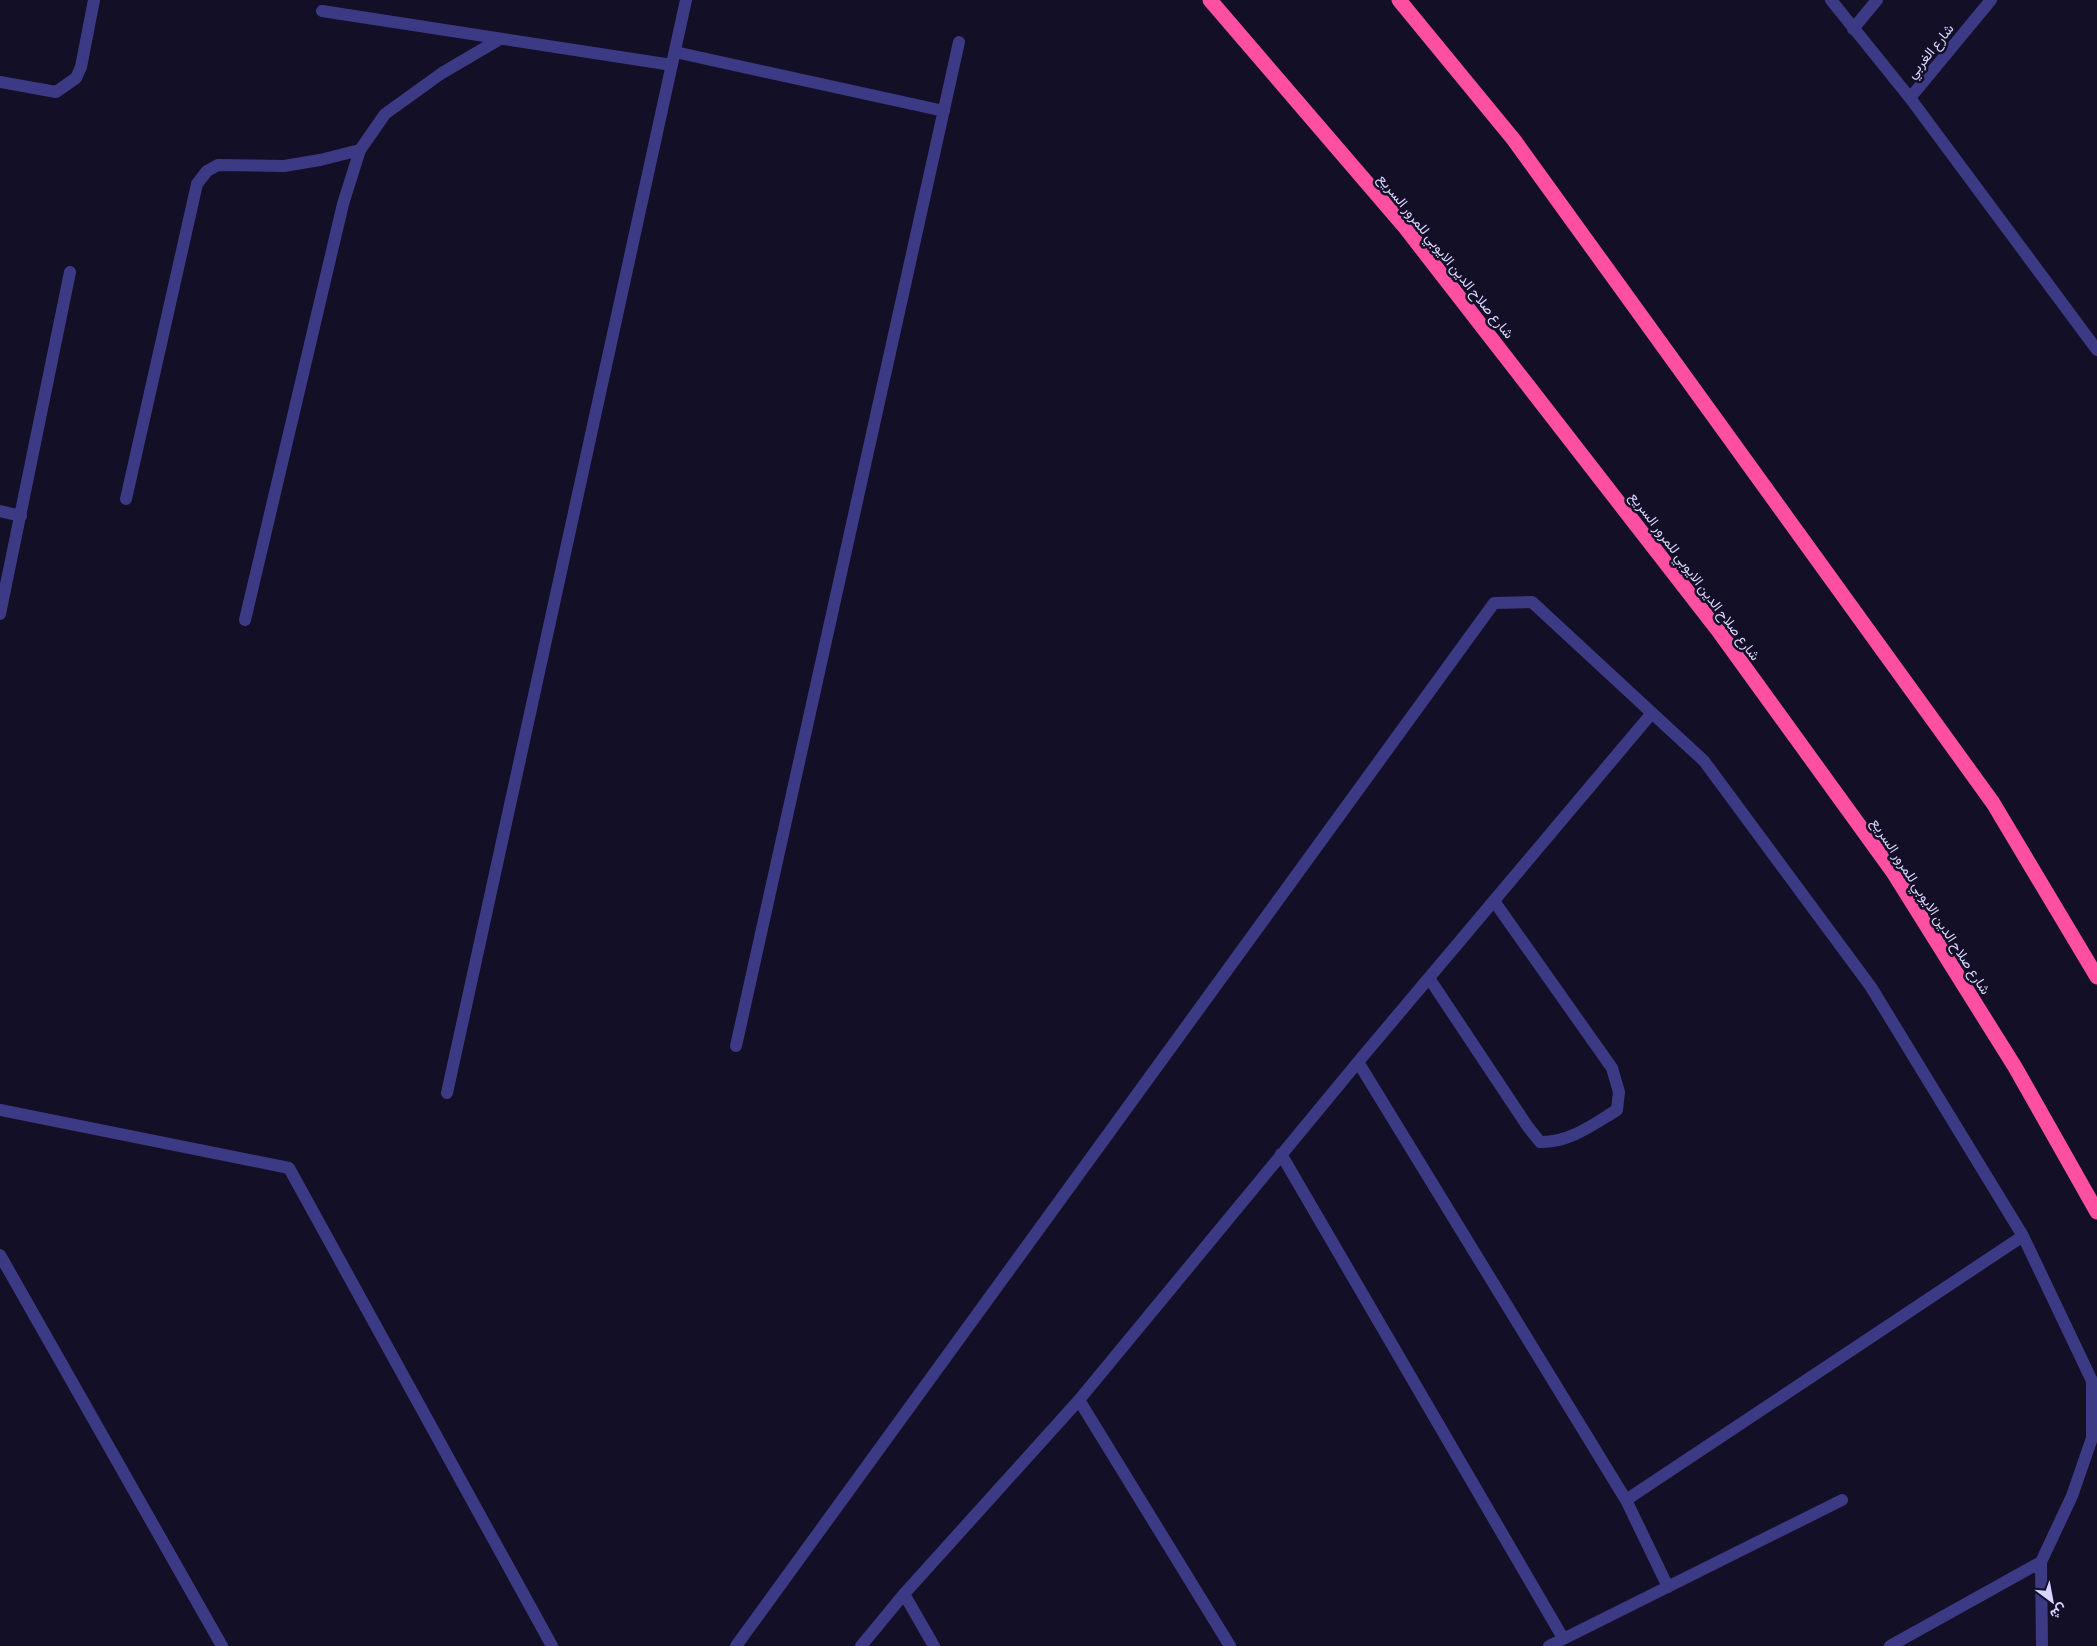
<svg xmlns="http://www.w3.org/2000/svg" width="2097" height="1646" viewBox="0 0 2097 1646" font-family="'Alegreya Sans',Vazirmatn,sans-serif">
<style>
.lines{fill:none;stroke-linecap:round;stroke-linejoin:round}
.minor{stroke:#3d3a85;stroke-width:12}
.highway{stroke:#ff4fa3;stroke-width:15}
.labels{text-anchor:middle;stroke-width:5;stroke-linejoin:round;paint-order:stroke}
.street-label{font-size:14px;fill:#d9d4ff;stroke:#130f26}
</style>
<rect width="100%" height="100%" fill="#130f26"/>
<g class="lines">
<!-- minor -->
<path class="minor" d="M 1831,0 L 1910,98 L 2097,350
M 322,11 L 672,65
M 1853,29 L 1877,0
M 675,52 L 944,111
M 0,82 L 56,92 L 76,78 L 81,67 L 94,0
M 1910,98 L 1991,0
M 126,499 L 197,184 L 207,171 L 218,165 L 284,166 L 320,160 L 360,150
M 0,511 L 21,516
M 0,614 L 70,272
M 245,620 L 343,204 L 360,150 L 385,114 L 442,73 L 500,39
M 1429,978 L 1528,1127 L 1540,1142 C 1569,1143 1592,1125 1617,1110 L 1619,1092 L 1612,1068 L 1494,901
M 736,1046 L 959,42
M 1358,1062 L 1626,1500 L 1668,1587
M 447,1093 L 686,0
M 0,1110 L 289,1168 L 552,1646
M 1281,1154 L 1563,1638
M 0,1255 L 222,1646
M 1079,1400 L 1230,1646
M 1626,1500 L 2023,1236
M 904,1594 L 934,1646
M 736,1646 L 1494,603 L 1532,602 L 1652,713
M 861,1646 L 904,1594 L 1079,1400 L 1358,1062 L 1652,713 L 1704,761 L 1871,987 L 2023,1236 L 2092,1381 L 2092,1438 L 2072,1496 L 2041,1562 L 2042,1646
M 1549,1646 L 1842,1500
M 1890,1646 L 2041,1562"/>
<!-- highway -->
<path class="highway" d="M 1210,0 L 1404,226 L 1720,633 L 1893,872 L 2015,1067 L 2097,1212
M 1399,0 L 1514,140 L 1993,803 L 2097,977"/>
</g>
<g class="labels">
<!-- street labels -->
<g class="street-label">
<text transform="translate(1930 51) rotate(-51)" y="5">شارع الغربي</text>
<text transform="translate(1446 256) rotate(51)" y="5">شارع صلاح الدين الايوبي للمرور السريع</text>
<text transform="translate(1695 576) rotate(53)" y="5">شارع صلاح الدين الايوبي للمرور السريع</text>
<text transform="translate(1931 906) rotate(57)" y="5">شارع صلاح الدين الايوبي للمرور السريع</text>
</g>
</g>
<!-- north arrow -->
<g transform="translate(2052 1601) rotate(148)" stroke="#130f26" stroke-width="4" paint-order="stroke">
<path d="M0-4L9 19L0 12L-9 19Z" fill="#d9d4ff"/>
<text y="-8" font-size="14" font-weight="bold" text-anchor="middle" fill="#d9d4ff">ش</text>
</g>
</svg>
